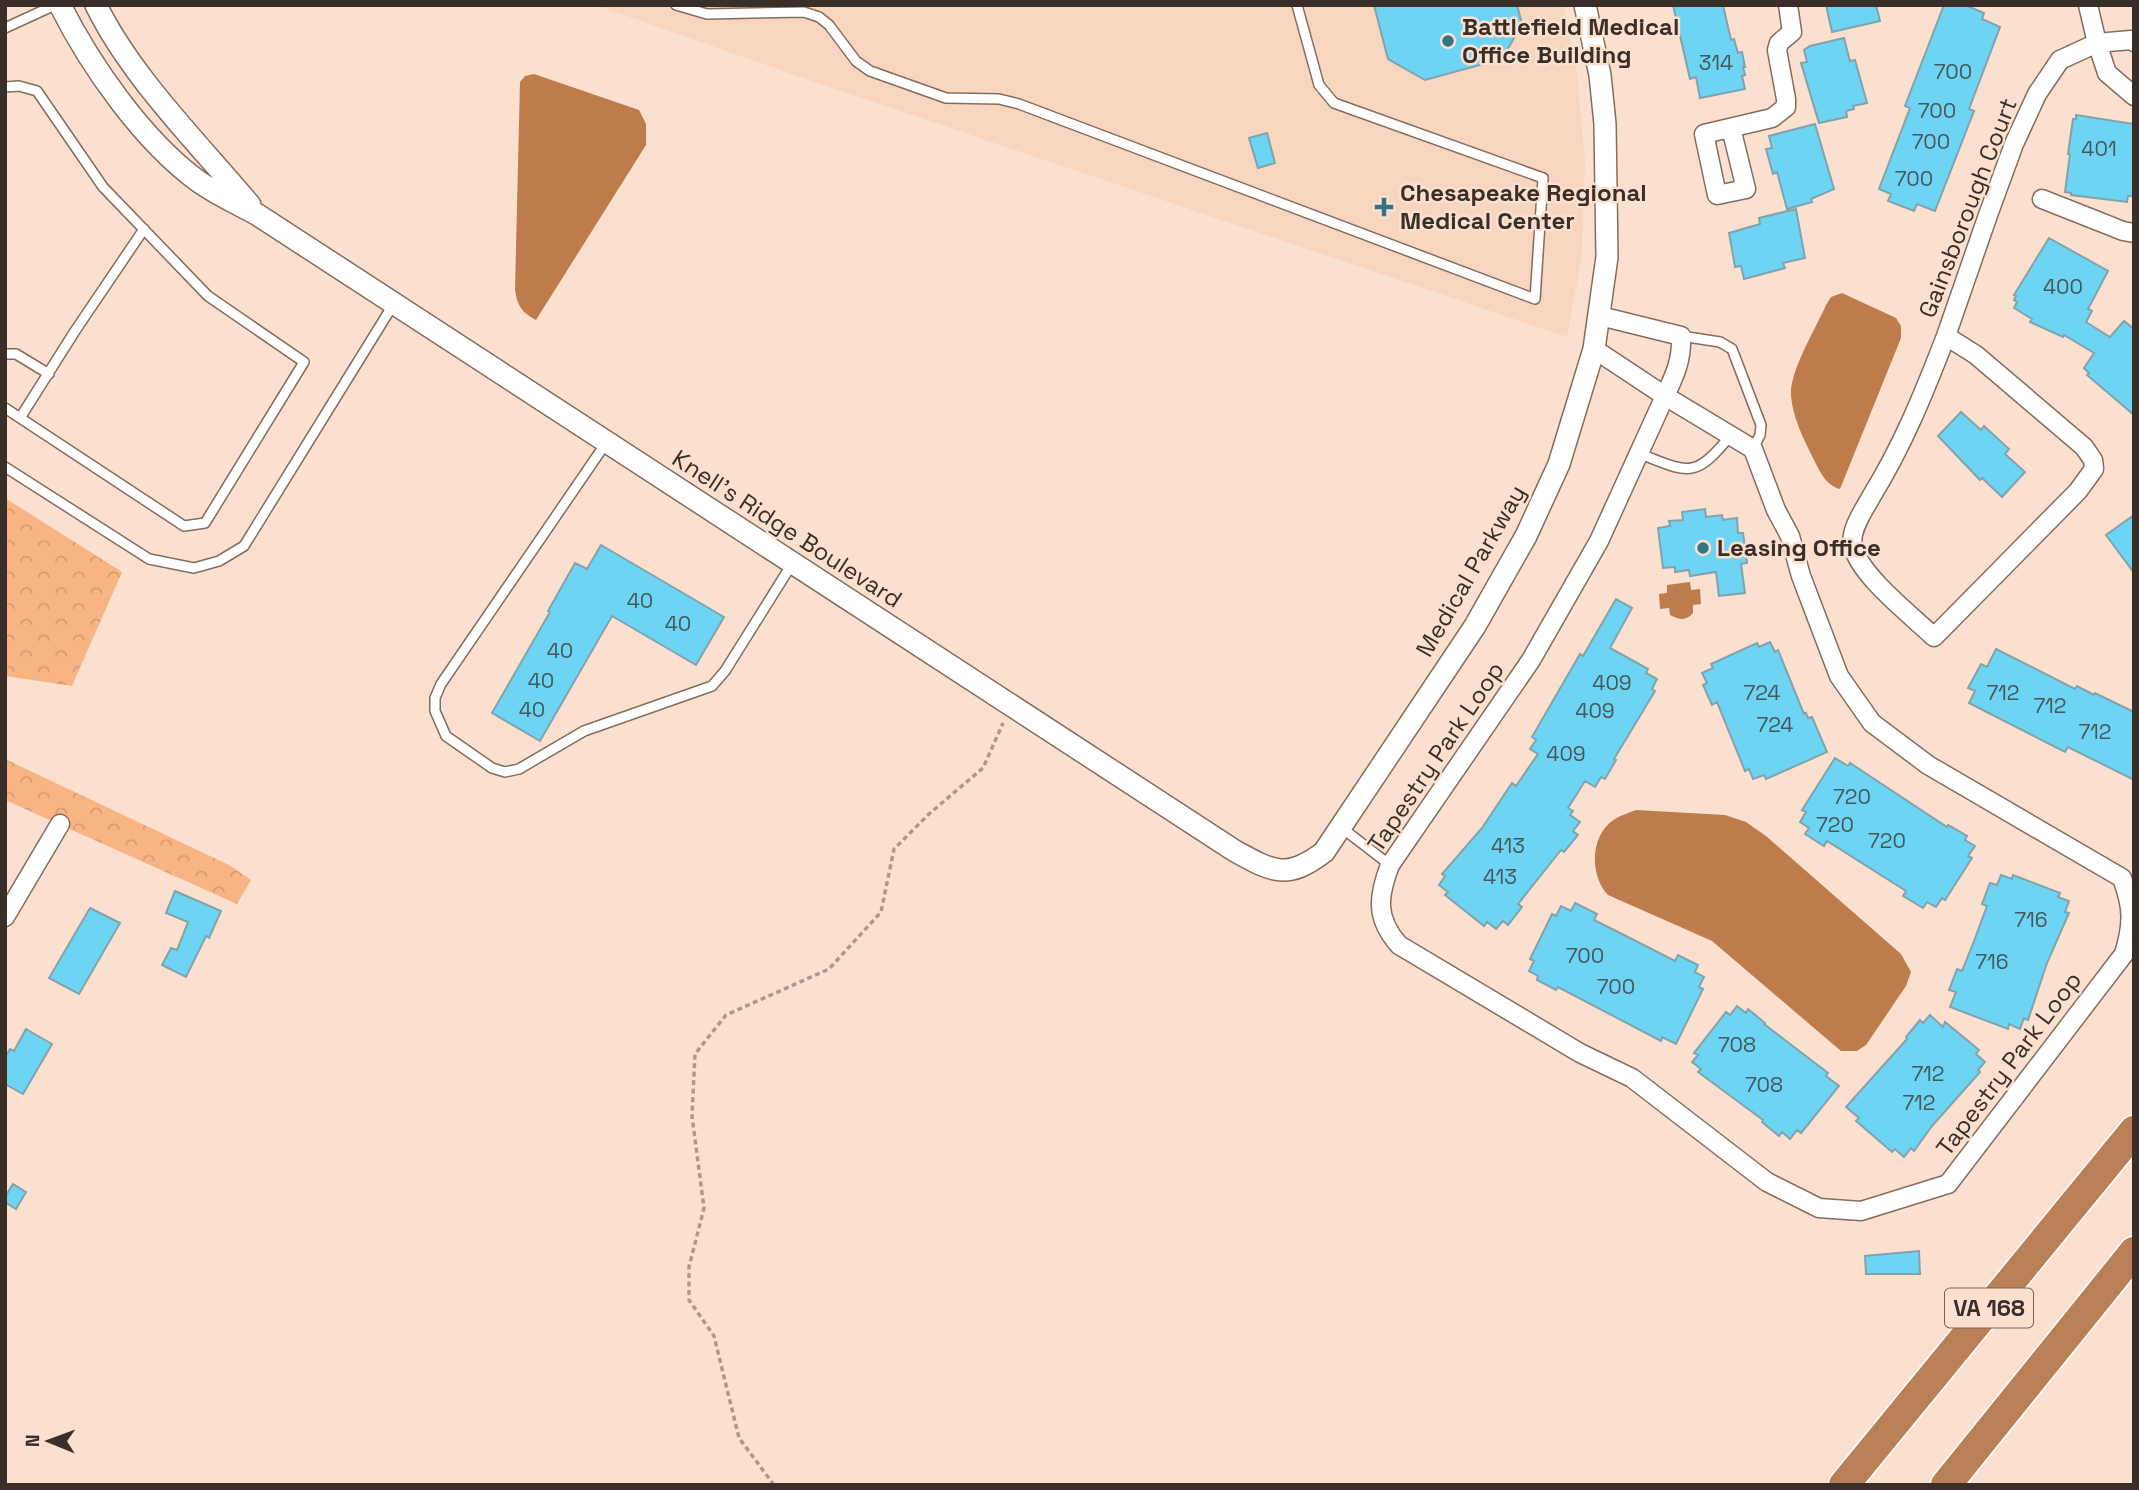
<svg xmlns="http://www.w3.org/2000/svg" width="2139" height="1490" viewBox="0 0 2139 1490" font-family="'Space Grotesk',sans-serif">
<style>
.built{fill:#f7d5bf}
.forest{fill:url(#forest-crowns)}
.water{fill:#be7c4c}
.building{fill:#6dd4f3;stroke:#82a2ac;stroke-width:2}
.lines{fill:none;stroke-linecap:round;stroke-linejoin:round}
.service-casing{stroke:#856d5e;stroke-width:12}
.minor-casing{stroke:#856d5e;stroke-width:21}
.tertiary-casing{stroke:#856d5e;stroke-width:24}
.motorway-casing{stroke:#fff;stroke-width:33}
.path{stroke:#ad998c;stroke-width:3.5;stroke-dasharray:5 3.5;stroke-linecap:butt}
.service{stroke:#fff;stroke-width:9}
.minor{stroke:#fff;stroke-width:18}
.tertiary{stroke:#fff;stroke-width:21}
.motorway{stroke:#b97f56;stroke-width:30}
.poi-dot{fill:#337487;stroke:#fbe0cf;stroke-width:2.5}
.labels{text-anchor:middle;stroke-width:5;stroke-linejoin:round;paint-order:stroke}
.number-label{font-size:21px;fill:#46585b}
.shield{fill:#fbe0cf;stroke:#73645a;stroke-width:2}
.shield-label{font-size:23px;font-weight:bold;fill:#392f28}
.poi-label{font-size:24px;font-weight:bold;fill:#392f28;stroke:#fbe0cf;text-anchor:start}
.street-label{font-size:24px;fill:#392f28;stroke:#fbe0cf}
</style>
<defs>
<pattern id="forest-crowns" width="20" height="18" patternUnits="userSpaceOnUse" patternTransform="scale(1.75)"><rect width="20" height="18" fill="#f9b484"/><path d="M2 6a3 3 0 1 1 6 0M12 15a3 3 0 1 1 6 0" fill="none" stroke="#d69b72"/></pattern>
</defs>
<rect width="100%" height="100%" fill="#fbe0cf"/>
<!-- built -->
<path class="built" d="M 596,5 L 1563,5 L 1576,64 L 1585,161 L 1582,254 L 1567,337 L 800,77 Z"/>
<!-- forest -->
<path class="forest" d="M 5,498 L 122,572 L 72,686 L 5,676 Z
M 5,759 L 229,865 L 251,880 L 237,904 L 5,800 Z"/>
<!-- water -->
<path class="water" d="M 534,74 L 639,110 L 646,124 L 646,145 L 536,320 C 521,312 517,305 515,289 L 520,82 L 525,76 Z
M 1842,293 L 1896,318 L 1901,326 L 1901,338 L 1840,489 C 1825,485 1820,471 1813,458 C 1803,438 1793,418 1791,396 C 1789,372 1816,328 1826,305 L 1831,297 Z
M 1690,582 L 1691,590 L 1700,589 L 1701,604 L 1693,605 L 1693,613 C 1686,621 1679,620 1670,615 L 1669,608 L 1660,609 L 1659,594 L 1667,593 L 1667,585 Z
M 1636,810 L 1725,815 L 1746,822 L 1766,836 L 1901,954 L 1911,972 L 1906,986 L 1866,1045 L 1857,1051 L 1841,1051 L 1712,941 L 1608,895 C 1589,875 1590,834 1615,819 C 1621,815 1629,813 1636,810 Z"/>
<!-- building -->
<path class="building" d="M 1374,5 L 1517,5 L 1522,24 L 1502,59 L 1425,80 L 1388,59 Z
M 1673,5 L 1723,5 L 1731,40 L 1734,39 L 1738,53 L 1742,52 L 1745,67 L 1743,67 L 1745,75 L 1742,76 L 1745,89 L 1700,98 L 1696,77 L 1690,79 Z
M 1826,5 L 1876,5 L 1880,21 L 1832,32 Z
M 1944,5 L 1965,5 L 1984,13 L 1982,19 L 2000,27 L 1969,109 L 1974,111 L 1935,211 L 1917,204 L 1914,211 L 1888,201 L 1891,194 L 1879,189 L 1910,108 L 1905,106 Z
M 1844,38 L 1850,61 L 1855,60 L 1867,103 L 1853,106 L 1854,109 L 1846,111 L 1847,117 L 1819,123 L 1801,63 L 1807,62 L 1804,50 L 1810,46 Z
M 2076,115 L 2134,124 L 2134,196 L 2128,196 L 2127,202 L 2071,195 L 2071,193 L 2065,192 L 2070,154 L 2068,154 L 2073,119 L 2076,119 Z
M 1815,124 L 1834,189 L 1811,199 L 1812,202 L 1787,209 L 1777,172 L 1773,174 L 1766,149 L 1772,148 L 1769,136 Z
M 1267,133 L 1275,163 L 1258,168 L 1249,138 Z
M 1796,209 L 1805,258 L 1783,263 L 1785,268 L 1744,279 L 1741,266 L 1735,267 L 1729,233 L 1760,224 L 1759,218 Z
M 2049,238 L 2108,271 L 2088,309 L 2092,311 L 2086,322 L 2110,337 L 2124,321 L 2134,329 L 2134,415 L 2087,375 L 2089,373 L 2084,368 L 2094,353 L 2064,335 L 2063,337 L 2030,322 L 2032,319 L 2014,308 L 2017,302 L 2014,300 L 2016,296 L 2014,295 Z
M 1961,412 L 1981,430 L 1984,426 L 2009,449 L 2005,454 L 2025,472 L 2002,497 L 1982,478 L 1980,480 L 1938,436 Z
M 1705,509 L 1706,517 L 1722,515 L 1723,520 L 1737,518 L 1738,533 L 1743,533 L 1747,563 L 1741,564 L 1745,593 L 1719,596 L 1716,572 L 1690,576 L 1689,570 L 1675,572 L 1675,567 L 1663,568 L 1658,528 L 1670,526 L 1669,521 L 1683,520 L 1682,512 Z
M 2134,515 L 2134,573 L 2106,535 Z
M 601,545 L 724,617 L 696,665 L 612,616 L 540,741 L 492,713 L 550,612 L 548,611 L 575,563 L 587,569 Z
M 1616,599 L 1632,608 L 1610,648 L 1648,669 L 1646,673 L 1657,679 L 1652,689 L 1655,691 L 1614,759 L 1616,760 L 1605,779 L 1601,777 L 1595,787 L 1585,781 L 1568,808 L 1573,811 L 1570,815 L 1580,822 L 1573,831 L 1578,835 L 1564,852 L 1561,850 L 1518,904 L 1522,907 L 1508,925 L 1503,921 L 1496,929 L 1487,922 L 1484,926 L 1445,895 L 1448,892 L 1439,885 L 1445,876 L 1442,874 L 1482,828 L 1512,783 L 1516,786 L 1538,754 L 1530,749 L 1536,740 L 1532,737 L 1580,654 L 1583,656 Z
M 1770,642 L 1775,652 L 1778,650 L 1804,714 L 1806,713 L 1808,718 L 1812,717 L 1827,752 L 1766,779 L 1764,775 L 1753,779 L 1749,769 L 1745,771 L 1717,702 L 1712,705 L 1703,685 L 1707,683 L 1702,673 L 1713,668 L 1711,664 L 1757,643 L 1759,647 Z
M 1996,649 L 2075,689 L 2077,686 L 2094,695 L 2095,693 L 2134,712 L 2134,780 L 2068,747 L 2065,752 L 1969,703 L 1975,691 L 1968,688 L 1981,664 L 1987,667 Z
M 1835,758 L 1848,766 L 1850,763 L 1947,827 L 1948,825 L 1967,836 L 1965,840 L 1975,846 L 1968,856 L 1972,858 L 1945,900 L 1942,898 L 1936,907 L 1927,902 L 1923,908 L 1903,896 L 1906,891 L 1827,841 L 1824,846 L 1805,834 L 1809,828 L 1800,822 L 1806,812 L 1802,810 Z
M 2001,875 L 2012,879 L 2013,875 L 2060,893 L 2058,897 L 2069,901 L 2065,912 L 2069,913 L 2047,963 L 2028,1020 L 2024,1018 L 2020,1029 L 2009,1024 L 2008,1029 L 1950,1007 L 1956,992 L 1949,990 L 1957,969 L 1962,971 L 1974,941 L 1987,906 L 1982,904 L 1990,883 L 1997,885 Z
M 175,891 L 221,911 L 209,938 L 206,936 L 186,977 L 162,965 L 171,948 L 177,950 L 188,922 L 166,913 Z
M 1575,903 L 1597,914 L 1594,920 L 1626,936 L 1675,961 L 1678,955 L 1698,965 L 1695,972 L 1704,977 L 1699,987 L 1703,989 L 1676,1044 L 1662,1037 L 1661,1041 L 1558,987 L 1556,990 L 1537,980 L 1538,976 L 1529,971 L 1534,961 L 1530,959 L 1552,914 L 1556,916 L 1561,906 L 1571,911 Z
M 90,908 L 120,923 L 79,994 L 49,978 Z
M 1737,1006 L 1746,1013 L 1748,1009 L 1765,1023 L 1764,1024 L 1828,1073 L 1826,1076 L 1839,1086 L 1801,1133 L 1797,1130 L 1790,1139 L 1782,1132 L 1779,1136 L 1762,1122 L 1763,1120 L 1698,1072 L 1701,1069 L 1692,1062 L 1698,1055 L 1694,1053 L 1726,1012 L 1730,1015 Z
M 1930,1015 L 1943,1027 L 1945,1022 L 1979,1050 L 1976,1054 L 1985,1062 L 1978,1070 L 1980,1072 L 1932,1126 L 1914,1151 L 1911,1148 L 1904,1157 L 1895,1149 L 1892,1152 L 1856,1121 L 1859,1118 L 1846,1107 L 1907,1039 L 1906,1037 L 1920,1020 L 1923,1023 Z
M 26,1029 L 52,1044 L 23,1094 L 5,1084 L 5,1057 L 10,1049 L 14,1051 Z
M 13,1184 L 26,1192 L 16,1209 L 5,1202 L 5,1197 Z
M 1919,1251 L 1920,1274 L 1866,1274 L 1865,1256 Z"/>
<g class="lines">
<defs>
<path id="service" d="M 676,5 L 707,14 L 804,12 L 819,17 L 829,25 L 856,61 L 870,71 L 946,98 L 999,99 L 1019,104 L 1535,299 L 1543,178 L 1334,103 L 1319,85 L 1297,5
M 5,28 L 55,5
M 5,87 L 19,86 L 37,91 L 103,187 L 208,296 L 304,362 L 205,523 L 184,526 L 5,408
M 1681,336 L 1720,342 L 1732,349 L 1761,425 L 1760,435 L 1753,449
M 5,354 L 16,354 L 49,374
M 20,418 L 75,331 L 144,229
M 606,443 L 441,684 L 435,698 L 435,711 L 446,736 L 492,768 L 505,772 L 519,769 L 584,731 L 712,686 L 725,671 L 792,564
M 1638,453 C 1689,473 1694,480 1731,435
M 5,467 L 149,559 L 194,568 L 219,561 L 244,546 L 393,305
M 1342,828 L 1390,865"/>
<path id="minor" d="M 2134,42 L 2131,40 L 2097,43 L 2107,73 L 2134,96
M 1731,128 L 1746,189 L 1717,195 L 1704,134 L 1772,118 L 1786,107 L 1786,99 L 1777,50 L 1779,43 L 1792,32 L 1788,5
M 2042,199 L 2123,231 L 2134,233
M 1946,336 C 1924,393 1903,445 1871,497 C 1864,510 1849,531 1853,546 C 1859,575 1912,616 1934,637 L 2078,491 L 2094,469 L 2093,460 L 2084,447 L 1976,355 L 1946,336 L 1988,215 L 2014,144 L 2037,94 L 2060,60 L 2097,43 L 2088,5
M 1594,349 L 1665,396 C 1675,375 1682,360 1681,336 L 1600,316
M 1665,396 L 1753,449 L 1776,510 L 1790,536 L 1801,576 L 1839,676 L 1872,723 L 1928,765 L 2122,878 C 2133,908 2133,924 2124,954 L 1948,1184 L 1861,1211 L 1819,1208 L 1767,1182 L 1632,1078 L 1580,1053 L 1399,945 C 1375,918 1378,896 1390,865 L 1531,660 L 1599,541 Z
M 5,917 L 60,824"/>
<path id="tertiary" d="M 60,5 C 90,65 143,141 198,181 C 216,194 238,204 258,215 L 1235,851 C 1273,872 1287,880 1324,852 L 1475,626 L 1526,536 L 1559,464 L 1594,349 L 1607,257 L 1605,124 L 1600,75 L 1585,5
M 96,5 C 131,77 199,144 250,205"/>
<path id="motorway" d="M 1844,1485 L 2134,1131
M 1946,1485 L 2134,1252"/>
</defs>
<!-- service casing -->
<use href="#service" class="service-casing"/>
<!-- minor casing -->
<use href="#minor" class="minor-casing"/>
<!-- tertiary casing -->
<use href="#tertiary" class="tertiary-casing"/>
<!-- motorway casing -->
<use href="#motorway" class="motorway-casing"/>
<!-- path -->
<path class="path" d="M 774,1485 L 739,1438 L 714,1336 L 689,1300 L 689,1267 L 704,1208 L 692,1116 L 695,1054 L 726,1015 L 829,969 L 881,912 L 894,849 L 929,814 L 983,768 L 1003,723"/>
<!-- service -->
<use href="#service" class="service"/>
<!-- minor -->
<use href="#minor" class="minor"/>
<!-- tertiary -->
<use href="#tertiary" class="tertiary"/>
<!-- motorway -->
<use href="#motorway" class="motorway"/>
</g>
<!-- markers -->
<g class="poi-dot">
<circle cx="1448" cy="41" r="7"/>
<path d="M1380.5 196.5h7v7h7v7h-7v7h-7v-7h-7v-7h7z"/>
<circle cx="1703" cy="548" r="7"/>
</g>
<g class="labels">
<!-- number labels -->
<g class="number-label">
<text x="1716" y="70">314</text>
<text x="1953" y="79">700</text>
<text x="1937" y="118">700</text>
<text x="1931" y="149">700</text>
<text x="2099" y="156">401</text>
<text x="1914" y="186">700</text>
<text x="2063" y="294">400</text>
<text x="640" y="608">40</text>
<text x="678" y="631">40</text>
<text x="560" y="658">40</text>
<text x="541" y="688">40</text>
<text x="1612" y="690">409</text>
<text x="1762" y="700">724</text>
<text x="2003" y="700">712</text>
<text x="2050" y="713">712</text>
<text x="532" y="717">40</text>
<text x="1595" y="718">409</text>
<text x="1775" y="732">724</text>
<text x="2095" y="739">712</text>
<text x="1566" y="761">409</text>
<text x="1852" y="804">720</text>
<text x="1835" y="832">720</text>
<text x="1887" y="848">720</text>
<text x="1508" y="853">413</text>
<text x="1500" y="884">413</text>
<text x="2031" y="927">716</text>
<text x="1585" y="963">700</text>
<text x="1992" y="969">716</text>
<text x="1616" y="994">700</text>
<text x="1737" y="1052">708</text>
<text x="1928" y="1081">712</text>
<text x="1764" y="1092">708</text>
<text x="1919" y="1110">712</text>
</g>
<!-- shield labels -->
<rect class="shield" x="1945" y="1288.5" width="88" height="39" rx="5"/>
<g class="shield-label">
<text x="1989" y="1316">VA 168</text>
</g>
<!-- poi labels -->
<g class="poi-label">
<text x="1462" y="35">Battlefield Medical<tspan x="1462" dy="28">Office Building</tspan></text>
<text x="1400" y="201">Chesapeake Regional<tspan x="1400" dy="28">Medical Center</tspan></text>
<text x="1717" y="556">Leasing Office</text>
</g>
<!-- street labels -->
<g class="street-label">
<text transform="translate(1968 208) rotate(-69)" y="8">Gainsborough Court</text>
<text transform="translate(787 529) rotate(33)" y="8">Knell's Ridge Boulevard</text>
<text transform="translate(1471 571) rotate(-60)" y="8">Medical Parkway</text>
<text transform="translate(1436 757) rotate(-56)" y="8">Tapestry Park Loop</text>
<text transform="translate(2009 1064) rotate(-53)" y="8">Tapestry Park Loop</text>
</g>
</g>
<!-- border -->
<rect width="2139" height="1490" fill="none" stroke="#392f28" stroke-width="14"/>
<!-- north arrow -->
<g transform="translate(49 1441) rotate(271)" stroke="#fbe0cf" stroke-width="5" paint-order="stroke">
<path d="M0-5L12 26L0 18L-12 26Z" fill="#392f28"/>
<text y="-10" font-size="19" font-weight="bold" text-anchor="middle" fill="#392f28">N</text>
</g>
</svg>
